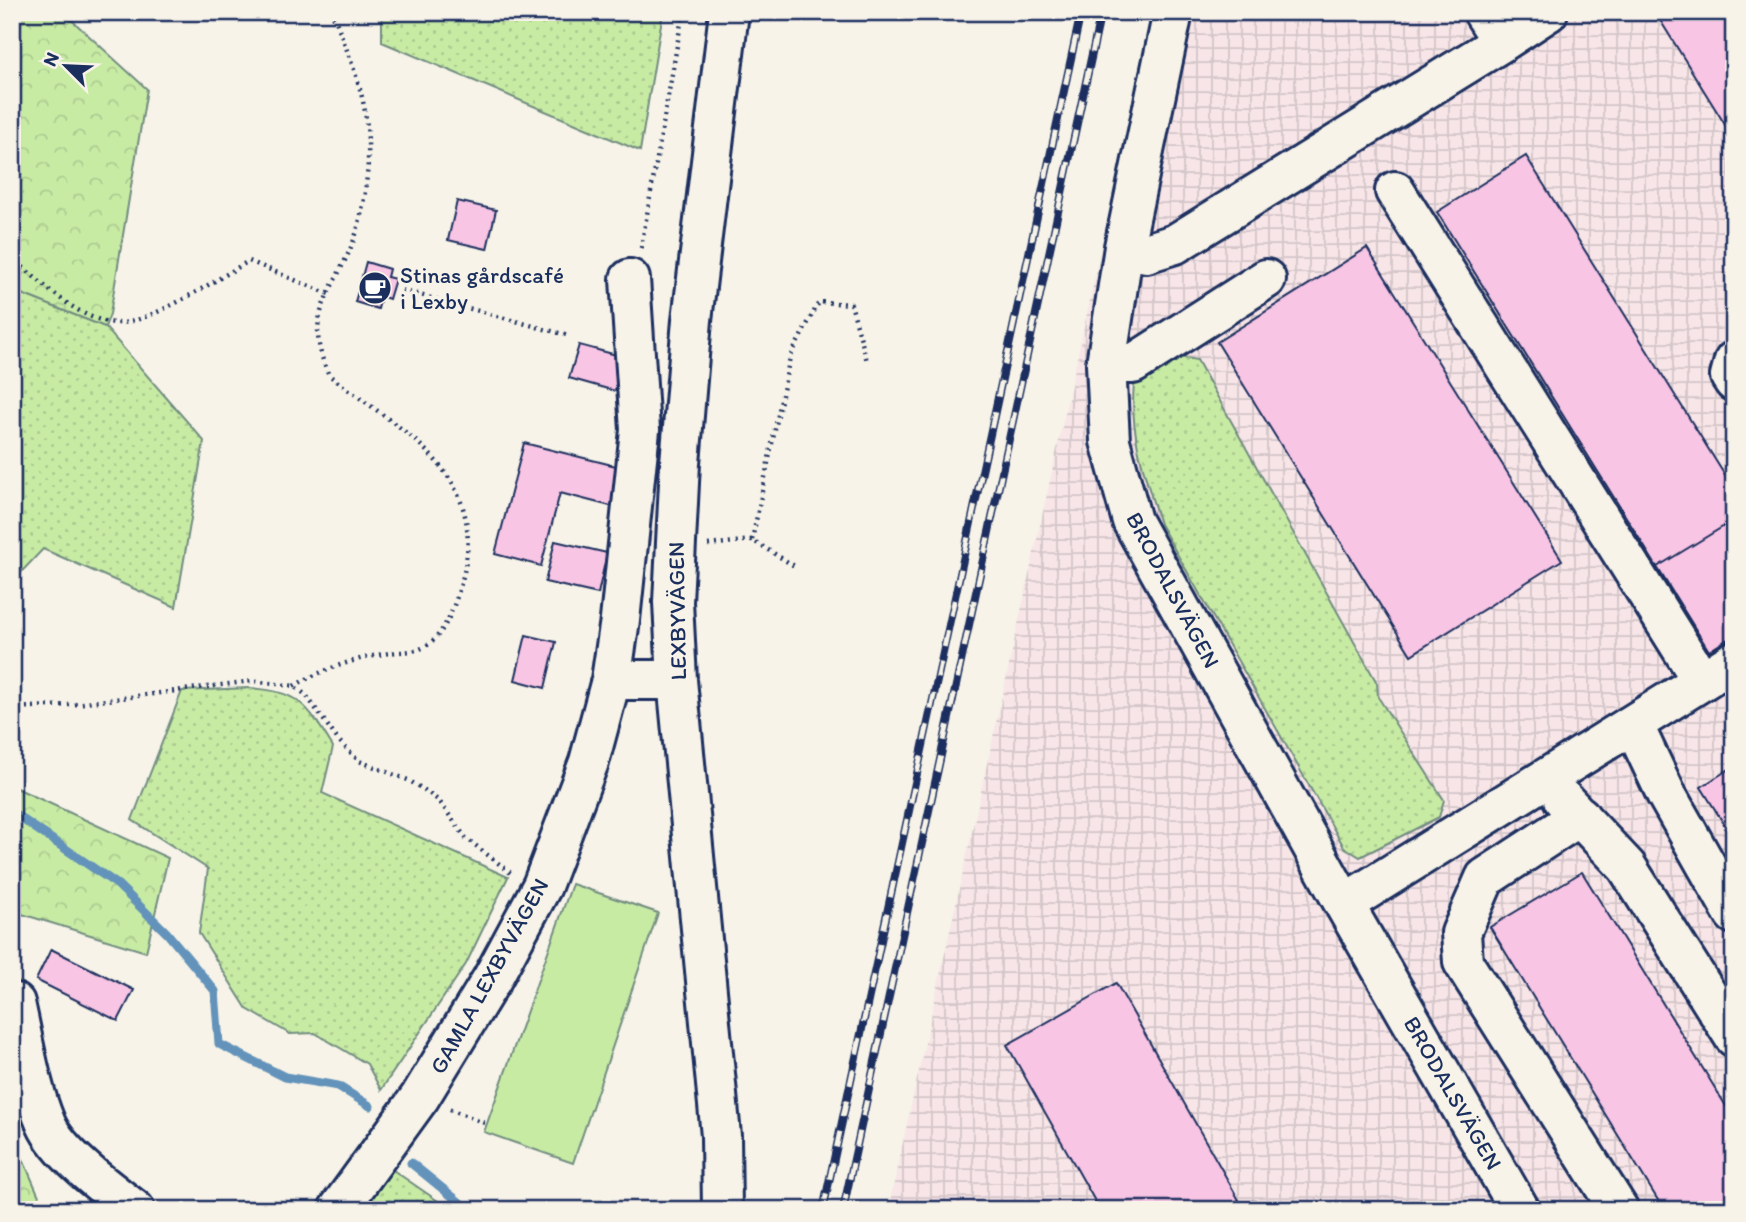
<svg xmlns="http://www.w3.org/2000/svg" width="1746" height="1222" viewBox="0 0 1746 1222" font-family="Itim,sans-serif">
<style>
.industrial{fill:url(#industrial-grid)}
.grass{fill:url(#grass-dots);stroke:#728d81;stroke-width:2}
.forest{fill:url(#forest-crowns);stroke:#728d81;stroke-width:2}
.park{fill:#c8eba4;stroke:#728d81;stroke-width:2}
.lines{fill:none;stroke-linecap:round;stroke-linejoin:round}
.stream{stroke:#6493ba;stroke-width:9}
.building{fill:#f8c5e4;stroke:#1b2f5e;stroke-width:2}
.minor-casing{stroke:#1b2f5e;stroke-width:44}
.path{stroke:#1b2f5e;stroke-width:4.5;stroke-dasharray:2 5;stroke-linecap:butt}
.minor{stroke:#f7f3e8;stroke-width:38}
.rail-casing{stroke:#1b2f5e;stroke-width:8}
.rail{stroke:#f7f3e8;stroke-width:5;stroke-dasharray:16;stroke-linecap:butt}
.labels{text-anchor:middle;stroke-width:7;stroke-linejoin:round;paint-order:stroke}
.poi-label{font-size:23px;fill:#1b2f5e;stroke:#f7f3e8;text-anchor:start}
.street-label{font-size:23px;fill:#1b2f5e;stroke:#f7f3e8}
</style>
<defs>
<pattern id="industrial-grid" width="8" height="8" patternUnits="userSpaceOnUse" patternTransform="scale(1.75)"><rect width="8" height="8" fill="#f7e5e7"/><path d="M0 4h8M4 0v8" fill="none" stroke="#d3c5c9"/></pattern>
<pattern id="grass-dots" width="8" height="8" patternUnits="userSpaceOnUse" patternTransform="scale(1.75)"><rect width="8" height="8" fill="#c8eba4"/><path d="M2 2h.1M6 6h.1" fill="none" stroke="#abca90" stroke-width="1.8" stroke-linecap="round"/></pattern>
<pattern id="forest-crowns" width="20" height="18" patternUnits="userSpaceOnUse" patternTransform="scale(1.75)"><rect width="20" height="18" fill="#c8eba4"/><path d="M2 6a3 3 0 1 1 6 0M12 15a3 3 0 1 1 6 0" fill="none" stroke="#abca90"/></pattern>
</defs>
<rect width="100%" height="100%" fill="#f7f3e8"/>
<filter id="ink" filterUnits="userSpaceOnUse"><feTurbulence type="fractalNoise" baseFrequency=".0143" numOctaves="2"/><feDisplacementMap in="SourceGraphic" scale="14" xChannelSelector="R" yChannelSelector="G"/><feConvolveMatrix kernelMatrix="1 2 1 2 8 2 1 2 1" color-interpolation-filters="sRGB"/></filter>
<g filter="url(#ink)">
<!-- industrial -->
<path class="industrial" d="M 1154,12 L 1734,12 L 1734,1210 L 888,1210 Z"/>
<!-- grass -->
<path class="grass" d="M 382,12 L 663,12 L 640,151 L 382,42 Z
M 12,290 L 105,327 L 204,441 L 176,607 L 43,549 L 12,582 Z
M 1172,356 L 1197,360 L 1377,683 L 1378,697 L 1444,800 L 1439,817 L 1360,857 L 1344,847 L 1160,524 C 1146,479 1129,433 1134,385 Z
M 248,688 C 300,691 307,705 333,747 L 322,793 L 508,877 L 466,964 L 381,1090 L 367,1064 L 315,1033 L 290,1034 L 247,1009 L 199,933 L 208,869 L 132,820 L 182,691 Z
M 390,1168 L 451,1210 L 354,1210 Z"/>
<!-- forest -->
<path class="forest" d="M 12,12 L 63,12 L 147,89 L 110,314 L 105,327 L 12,290 Z
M 12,786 L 168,858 L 146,952 L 12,911 Z
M 12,1134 L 45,1210 L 12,1210 Z"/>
<!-- park -->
<path class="park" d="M 572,884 L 658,913 L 573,1163 L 484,1132 Z"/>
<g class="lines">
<!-- stream -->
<path class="stream" d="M 12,812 L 118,885 L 167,933 L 215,991 L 219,1044 L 285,1077 L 338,1086 L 370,1106
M 411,1163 L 469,1210"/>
</g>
<!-- building -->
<path class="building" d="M 1655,12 L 1734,12 L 1734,139 Z
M 1526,156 L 1734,490 L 1734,520 L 1657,567 L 1437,212 Z
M 457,201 L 496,210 L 487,249 L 448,240 Z
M 1367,248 L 1562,560 L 1411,655 L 1217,342 Z
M 366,262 L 389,269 L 387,277 L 395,279 L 389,299 L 381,296 L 378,309 L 355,302 Z
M 579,345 L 624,357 L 615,391 L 569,378 Z
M 524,443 L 624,468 L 614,507 L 560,493 L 541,566 L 495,554 Z
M 1734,520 L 1734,635 L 1709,651 L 1657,567 Z
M 555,541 L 607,553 L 598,594 L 545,582 Z
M 526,635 L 556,642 L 545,688 L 515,680 Z
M 1734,766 L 1734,840 L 1701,787 Z
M 1582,872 L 1734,1119 L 1734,1210 L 1664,1210 L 1490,927 Z
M 51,949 L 134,990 L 118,1021 L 36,980 Z
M 1116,983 L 1239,1200 L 1221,1210 L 1100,1210 L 1007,1045 Z"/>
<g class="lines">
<defs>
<path id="minor" d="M 1173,12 L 1124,247 L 1106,364 L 1110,441 L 1132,521 L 1344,904 L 1520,1210
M 1502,42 L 1548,12
M 1395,191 L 1702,681
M 1124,247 L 1146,253 L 1175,244 L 1502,42 L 1483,12
M 1734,361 L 1730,376 L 1734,382
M 1106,364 L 1133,364 L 1266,279
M 611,680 L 677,680
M 1633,724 L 1666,794 L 1734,914
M 1563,799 L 1627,867 L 1734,1037
M 1580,816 L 1485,878 L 1461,933 L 1463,962 L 1619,1210
M 1344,904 L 1734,661
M 15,1003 C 24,1043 30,1086 46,1124 C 59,1154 109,1190 135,1210
M 338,1210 L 420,1097 L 492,979 L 542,886 L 589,762 L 611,680 L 620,620 L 640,430 L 630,279
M 722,1210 L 721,1136 L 677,680 L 673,602 L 680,463 L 692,320 L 729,12"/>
</defs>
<!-- minor casing -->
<use href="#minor" class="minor-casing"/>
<!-- path -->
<path class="path" d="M 641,248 L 683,12
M 12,258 C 41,281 77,321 117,323 C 148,325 220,277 249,261 L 329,294
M 402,290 L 570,336
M 752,540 L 790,357 L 819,302 L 851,304 L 867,361
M 708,545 L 752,540 L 796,567
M 294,686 C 323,669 356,658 390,653 C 403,651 414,653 426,646 C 445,634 454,607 460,587 C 495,474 403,433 329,375 C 301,315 333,294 354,240 C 362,218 367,184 368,161 C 370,104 355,72 336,21 L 329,12
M 12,708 L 69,705 L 252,681 L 294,686 L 306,695 L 338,740 L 359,761 L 408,780 L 426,791 L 439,801 L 466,838 L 512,874
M 450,1109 L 487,1124"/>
<!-- minor -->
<use href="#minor" class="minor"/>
<defs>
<path id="rail" d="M 823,1210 L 1081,12
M 843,1210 L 1101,12"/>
</defs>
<!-- rail casing -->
<use href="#rail" class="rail-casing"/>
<!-- rail -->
<use href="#rail" class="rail"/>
</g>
</g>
<!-- icons -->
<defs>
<symbol id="cafe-disc" viewBox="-11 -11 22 22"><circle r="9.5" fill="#1b2f5e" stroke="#f7f3e8"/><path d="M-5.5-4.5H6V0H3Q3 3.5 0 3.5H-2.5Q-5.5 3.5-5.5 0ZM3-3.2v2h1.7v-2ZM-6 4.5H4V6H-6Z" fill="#fff"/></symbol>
</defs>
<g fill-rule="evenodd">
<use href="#cafe-disc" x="356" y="269" width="38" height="38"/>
</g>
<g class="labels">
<!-- poi labels -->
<g class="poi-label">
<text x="400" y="283">Stinas gårdscafé<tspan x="400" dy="26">i Lexby</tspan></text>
</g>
<!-- street labels -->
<g class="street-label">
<text transform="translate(1173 590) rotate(62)" y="8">BRODALSVÄGEN</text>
<text transform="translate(677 611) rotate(-91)" y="8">LEXBYVÄGEN</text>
<text transform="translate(489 976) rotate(-61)" y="8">GAMLA LEXBYVÄGEN</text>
<text transform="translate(1453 1093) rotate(60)" y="8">BRODALSVÄGEN</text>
</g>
</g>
<!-- margin -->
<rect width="1746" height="1222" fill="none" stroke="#f7f3e8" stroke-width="42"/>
<rect x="21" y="21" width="1704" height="1180" fill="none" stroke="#1b2f5e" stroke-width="2.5" filter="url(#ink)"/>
<!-- north arrow -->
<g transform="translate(66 66) rotate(294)" stroke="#f7f3e8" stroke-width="5" paint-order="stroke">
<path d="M0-5L12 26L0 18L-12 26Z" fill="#1b2f5e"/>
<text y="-10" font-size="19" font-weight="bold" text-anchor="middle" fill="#1b2f5e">N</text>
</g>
</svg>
